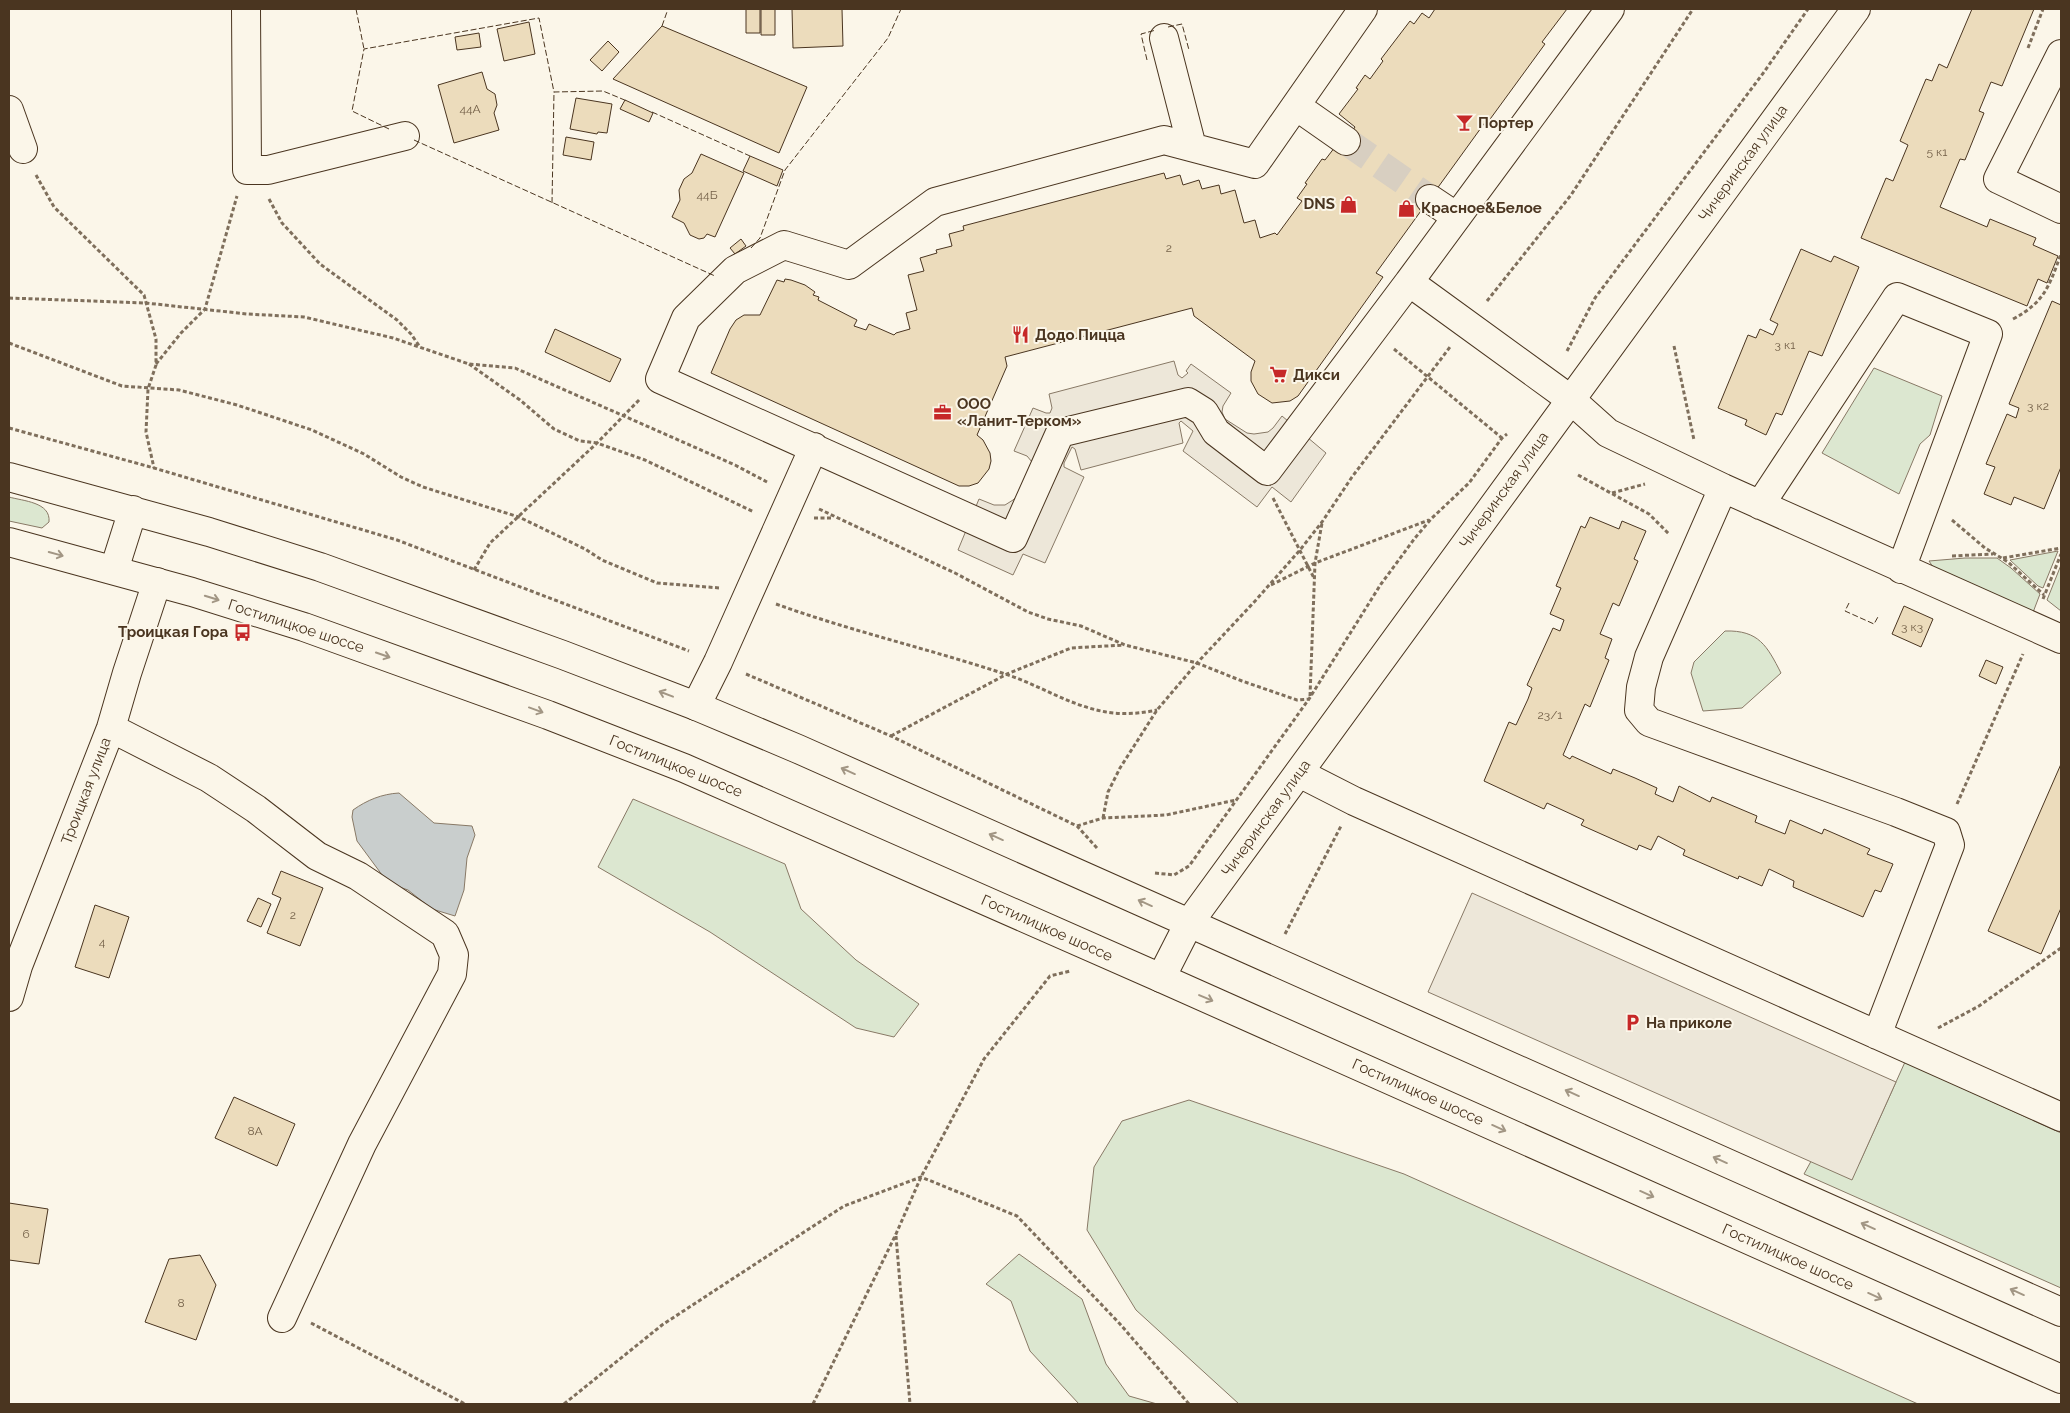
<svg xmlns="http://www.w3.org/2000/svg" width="2070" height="1413" viewBox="0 0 2070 1413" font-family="Raleway,sans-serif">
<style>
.green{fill:#dce7d0;stroke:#887966}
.parking{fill:#ede7d9;stroke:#887966}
.water{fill:#c9cecd;stroke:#887966}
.building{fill:#ecdcbc;stroke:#4a3520}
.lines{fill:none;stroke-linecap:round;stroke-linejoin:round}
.minor-tunnel{stroke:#d8cfc1;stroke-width:28;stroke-dasharray:28 14;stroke-linecap:butt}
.minor-casing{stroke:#4a3520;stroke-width:30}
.major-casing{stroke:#4a3520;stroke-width:30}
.path{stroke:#7f6f5c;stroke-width:3;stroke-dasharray:4 2.5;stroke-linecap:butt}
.minor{stroke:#fbf6e9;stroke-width:28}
.major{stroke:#fbf6e9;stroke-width:28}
.fence{stroke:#4a3520;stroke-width:1;stroke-dasharray:6 2.5;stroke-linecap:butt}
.oneway{stroke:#a29684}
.labels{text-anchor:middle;stroke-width:4;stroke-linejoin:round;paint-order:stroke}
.number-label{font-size:12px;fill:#725f47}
.poi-label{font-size:15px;font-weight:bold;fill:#4a3520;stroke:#fbf6e9;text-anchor:start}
.street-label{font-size:15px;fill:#4a3520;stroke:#fbf6e9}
</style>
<rect width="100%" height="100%" fill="#fbf6e9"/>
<!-- green -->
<path class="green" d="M 1874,368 L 1942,396 L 1930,435 L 1920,444 L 1899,494 L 1822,453 Z
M 9,497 C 23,501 51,502 49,522 L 42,528 L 9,521 Z
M 2058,551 L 2043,588 L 2038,586 L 2010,560 Z
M 1965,558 L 1997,558 L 2011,568 L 2040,594 L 2032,615 L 1935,570 L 1929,561 Z
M 2061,565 L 2061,611 L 2047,600 Z
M 1725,631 C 1759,630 1767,646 1781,673 L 1742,708 L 1703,711 L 1691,673 L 1694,662 Z
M 633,799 L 785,864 L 801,909 L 856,960 L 919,1004 L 894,1037 L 856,1028 L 710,932 L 598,867 Z
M 1905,1062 L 2061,1133 L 2061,1288 L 1804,1174 L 1815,1154 L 1859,1164 Z
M 1189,1100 L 1404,1174 L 1918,1404 L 1239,1404 L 1136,1310 L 1087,1230 L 1094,1167 L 1122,1121 Z
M 1019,1254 L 1082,1299 L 1106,1364 L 1129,1396 L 1157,1404 L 1079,1404 L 1030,1351 L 1011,1301 L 986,1284 Z"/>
<!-- parking -->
<path class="parking" d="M 1174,361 L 1178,375 L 1182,378 L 1188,373 L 1186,371 L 1191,364 L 1231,393 L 1223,406 L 1222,412 L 1225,419 L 1247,433 L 1254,434 L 1268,432 L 1273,428 L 1282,416 L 1326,453 L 1291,502 L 1272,487 L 1257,507 L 1183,451 L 1193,431 L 1181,421 L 1179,423 L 1183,443 L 1081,470 L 1075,449 L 1072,447 L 1064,463 L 1064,467 L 1084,477 L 1045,563 L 1023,554 L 1013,575 L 958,550 L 979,499 L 994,505 L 1005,505 L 1013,500 L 1020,493 L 1032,462 L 1027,456 L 1014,451 L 1033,408 L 1046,413 L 1050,413 L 1052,408 L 1049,394 Z
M 1472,893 L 1896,1082 L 1852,1180 L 1428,992 Z"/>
<!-- water -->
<path class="water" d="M 399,793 L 434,823 L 472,826 L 475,835 L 467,858 L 464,890 L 455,916 L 432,909 L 408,890 L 388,883 L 357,841 L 352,817 L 353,810 C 367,800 382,794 399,793 Z"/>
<!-- building -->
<path class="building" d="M 746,9 L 760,9 L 760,33 L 746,33 Z
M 761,9 L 775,9 L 775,35 L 761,35 Z
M 792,9 L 842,9 L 843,46 L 793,48 Z
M 1435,9 L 1567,9 L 1542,42 L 1545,44 L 1488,122 L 1486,121 L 1376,273 L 1383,277 L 1298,396 L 1290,401 L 1272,403 L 1258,394 L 1251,381 L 1251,372 L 1255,361 L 1194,316 L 1192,308 L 1005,357 L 1007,366 L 977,435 L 983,440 L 990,453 L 991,461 L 989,469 L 978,483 L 969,486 L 959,486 L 711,373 L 730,329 L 736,320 L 744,315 L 760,315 L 777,280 L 784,282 L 785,279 L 791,280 L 805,285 L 815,292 L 813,295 L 819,297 L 818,300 L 857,320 L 854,326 L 866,330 L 869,324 L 894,335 L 896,333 L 910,329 L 906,313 L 917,310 L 908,275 L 924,271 L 920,258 L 937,253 L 936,250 L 952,246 L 949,234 L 964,230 L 963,226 L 1164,173 L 1166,179 L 1180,175 L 1183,185 L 1199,180 L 1202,189 L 1219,185 L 1221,194 L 1235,190 L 1244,223 L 1255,220 L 1260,238 L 1275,233 L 1277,235 L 1302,201 L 1297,198 L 1307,184 L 1305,183 L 1322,159 L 1325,160 L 1335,147 L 1339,150 L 1355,127 L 1339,114 L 1358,89 L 1356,88 L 1365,75 L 1370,79 L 1383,61 L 1381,59 L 1410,21 L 1414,24 L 1422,13 L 1429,18 Z
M 1972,9 L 2034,9 L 2002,86 L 1991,82 L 1979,111 L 1984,113 L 1965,160 L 1960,159 L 1940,207 L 1987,227 L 1990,219 L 2036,238 L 2033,245 L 2058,256 L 2047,283 L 2038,279 L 2027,306 L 1861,238 L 1886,178 L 1893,181 L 1908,145 L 1900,141 L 1926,79 L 1932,81 L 1939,64 L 1947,68 Z
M 529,22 L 535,54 L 504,61 L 497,29 Z
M 662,26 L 807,87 L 779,153 L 613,79 Z
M 479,33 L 481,47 L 457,50 L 455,37 Z
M 608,41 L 619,52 L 602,71 L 590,60 Z
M 482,72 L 487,89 L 495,94 L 497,105 L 494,113 L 499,130 L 454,143 L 438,85 Z
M 576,98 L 612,104 L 607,133 L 598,132 L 597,134 L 570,129 Z
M 625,100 L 653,113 L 649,122 L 620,109 Z
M 566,137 L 594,142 L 591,160 L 563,155 Z
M 701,154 L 744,173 L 715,237 L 707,234 L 704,238 L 699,239 L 690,235 L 684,223 L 672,217 L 680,200 L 679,190 L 684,179 L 692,173 Z
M 750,156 L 783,170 L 777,186 L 743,171 Z
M 741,239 L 746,246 L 735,254 L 730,248 Z
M 1801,249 L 1831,262 L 1834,256 L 1859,267 L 1822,356 L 1809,351 L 1782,415 L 1776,413 L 1766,435 L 1745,425 L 1747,420 L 1718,408 L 1748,335 L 1756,338 L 1760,329 L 1773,335 L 1778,324 L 1770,320 Z
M 2052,301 L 2061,305 L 2061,467 L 2044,509 L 2014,497 L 2011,505 L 1984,494 L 1995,467 L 1986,464 L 2007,414 L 2016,418 L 2019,408 L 2009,404 Z
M 555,329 L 621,359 L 610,382 L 545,352 Z
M 1590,517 L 1619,529 L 1622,521 L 1646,531 L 1634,559 L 1638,561 L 1619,606 L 1613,603 L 1600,634 L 1612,639 L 1605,658 L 1609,660 L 1590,707 L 1585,704 L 1563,755 L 1570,759 L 1572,756 L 1611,774 L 1613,769 L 1635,778 L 1657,788 L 1655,794 L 1673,802 L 1679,786 L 1710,802 L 1712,797 L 1757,816 L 1755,822 L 1785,834 L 1790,820 L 1822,834 L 1824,829 L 1870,849 L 1867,854 L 1893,864 L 1881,892 L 1875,890 L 1863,917 L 1793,887 L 1794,881 L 1769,869 L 1762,886 L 1739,876 L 1738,879 L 1683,855 L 1685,850 L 1658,836 L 1651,850 L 1639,845 L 1637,850 L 1581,825 L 1584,820 L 1547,803 L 1544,809 L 1484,781 L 1509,722 L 1516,725 L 1528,699 L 1532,688 L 1527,685 L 1553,628 L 1560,631 L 1564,620 L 1550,614 L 1561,588 L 1556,586 L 1581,526 L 1585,528 Z
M 1904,606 L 1933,619 L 1921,647 L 1892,634 Z
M 1986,660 L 2003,667 L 1996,684 L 1979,676 Z
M 2061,764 L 2061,908 L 2041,954 L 1988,931 Z
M 281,871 L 323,888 L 300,946 L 267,933 L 281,898 L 272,894 Z
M 258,898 L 271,904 L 261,927 L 247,921 Z
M 95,905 L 129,917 L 109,978 L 75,967 Z
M 234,1097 L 295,1124 L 277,1166 L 215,1138 Z
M 9,1203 L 48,1209 L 39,1264 L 9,1260 Z
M 200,1255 L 216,1285 L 196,1340 L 145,1322 L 169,1259 Z"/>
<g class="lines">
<!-- minor-tunnel -->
<path class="minor-tunnel" d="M 1346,141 L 1430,199"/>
<defs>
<path id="minor" d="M 246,9 L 247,170 L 268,170 L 405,136
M 1363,9 L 1255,164 L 1164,140 L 935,202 L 849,265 L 784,245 L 735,270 L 686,318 L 660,379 L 1013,538 L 1060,433 L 1188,402 L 1204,412 L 1216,432 L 1267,471 L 1409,282 L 1570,399 L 1608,433 L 1723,488 L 2061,639
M 1164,38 L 1192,147
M 2061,54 L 1998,179 L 2061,209
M 1296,106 L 1346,141
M 9,110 L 23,149
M 1430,199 L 1457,217
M 1409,282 L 1610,9
M 1723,488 L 1649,657 L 1641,687 L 1639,710 L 1649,722 L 1896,812 L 1946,832 L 1950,845 L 1877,1035
M 1760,505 L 1897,297 L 1988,334 L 1901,569
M 696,706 L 718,662 L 814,447
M 111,728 L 209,778 L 256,809 L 317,856 L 358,876 L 445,934 L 454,955 L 452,974 L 362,1144 L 282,1318
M 1299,773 L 1354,801 L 2061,1117
M 1189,923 L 2061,1312
M 1161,978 L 2061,1379
M 9,997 L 18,966 L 111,728 L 127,673 L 157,582"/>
<path id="major" d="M 9,477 L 209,532 L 320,567 L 563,655 L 696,706 L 798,749 L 1189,923
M 9,542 L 192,592 L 304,627 L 548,715 L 684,768 L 1161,978 L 1189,923 L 1856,9
M 114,570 L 133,510"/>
</defs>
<!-- minor casing -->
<use href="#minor" class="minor-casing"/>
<!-- major casing -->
<use href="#major" class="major-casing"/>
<!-- path -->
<path class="path" d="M 2028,48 L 2043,9
M 36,175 L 54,207 L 144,295 L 156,339 L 156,365 L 148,389 L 146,432 L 154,468
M 269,199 L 282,223 L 320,264 L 397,320 L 411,334 L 420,347
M 9,298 L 146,303 L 247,314 L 304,317 L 393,338 L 469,364 L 515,368 L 735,465 L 767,482
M 1487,301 L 1571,195 L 1693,9
M 2013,319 C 2045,302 2049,286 2061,254
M 9,343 L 122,386 L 179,390 L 237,405 L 312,430 L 364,454 L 401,477 L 423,487 L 519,517 L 585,549 L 602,560 L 657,583 L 720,588
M 1674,346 L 1694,440
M 1394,349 L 1502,438
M 1567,351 L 1595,298 L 1764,72 L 1808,9
M 156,364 L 181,333 L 205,309 L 237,196
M 469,364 L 520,400 L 554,429 L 580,441 L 597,443 L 645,460 L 754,512
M 9,428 L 154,468 L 397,540 L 689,651
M 1578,475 L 1649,514 L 1669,534
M 1612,493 L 1645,484
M 1273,498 L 1314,578
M 819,509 L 955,573 L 1028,612 L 1048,619 L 1081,626 L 1125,645 L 1197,663 L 1242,681 L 1297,700 L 1309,699
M 814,518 L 833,518
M 1952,520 L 1985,548 L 2008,562 L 2044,595
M 1952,556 L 1993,554
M 2003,558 L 2061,548
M 474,570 L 490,543 L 597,443 L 640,399
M 1271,585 L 1315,563 L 1429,520
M 2043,599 L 2061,554
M 776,604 C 851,631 929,649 1005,674 C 1037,684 1067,704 1101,711 C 1119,715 1139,714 1157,710
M 746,674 L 891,736 L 1077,826 L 1097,848
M 1310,696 L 1315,563 L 1322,523
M 891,736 L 1007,674 L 1071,648 L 1124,645
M 1957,804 L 2023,654
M 1103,818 L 1108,792 L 1120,768 L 1157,710 L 1197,663 L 1256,600 L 1300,550 L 1322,522 L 1352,477 L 1450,347
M 1077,826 L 1103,818 L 1166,815 L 1236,800
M 1155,873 L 1174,875 L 1189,866 L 1309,699 L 1381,584 L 1415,538 L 1431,519 L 1469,483 L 1502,438 L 1507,434
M 1285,934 L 1341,826
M 1938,1028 L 1979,1006 L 2061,948
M 896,1236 L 910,1404
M 311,1323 L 465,1404
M 564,1404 L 662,1325 L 844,1206 L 921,1177 L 1017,1216 L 1120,1324 L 1189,1404
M 813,1404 L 896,1234 L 921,1177 L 984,1059 L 1050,976 L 1070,971"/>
<!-- minor -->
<use href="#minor" class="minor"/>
<!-- major -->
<use href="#major" class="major"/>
<!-- fence -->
<path class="fence" d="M 356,9 L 364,49
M 662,26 L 668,9
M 1168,27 L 1182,24 L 1189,50
M 1147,60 L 1141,34 L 1156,30
M 652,112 L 750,156
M 389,129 L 352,111 L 364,49 L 539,18 L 554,92 L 603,91 L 627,101
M 414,140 L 715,276
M 552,203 L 554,92
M 751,248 L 760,238 L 785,170 L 888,38 L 901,9
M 1849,603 L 1845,611 L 1874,624 L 1879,615"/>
</g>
<!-- one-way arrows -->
<defs><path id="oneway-shaft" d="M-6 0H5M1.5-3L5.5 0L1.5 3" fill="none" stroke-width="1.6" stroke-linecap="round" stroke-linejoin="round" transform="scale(1.25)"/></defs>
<g class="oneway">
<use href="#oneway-shaft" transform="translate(56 554) rotate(15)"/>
<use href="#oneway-shaft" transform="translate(212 598) rotate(17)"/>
<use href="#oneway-shaft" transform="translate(383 655) rotate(19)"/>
<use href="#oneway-shaft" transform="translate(666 694) rotate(-159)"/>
<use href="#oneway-shaft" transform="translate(536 710) rotate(20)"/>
<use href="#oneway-shaft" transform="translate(848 771) rotate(-156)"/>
<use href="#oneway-shaft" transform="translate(996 837) rotate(-156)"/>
<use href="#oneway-shaft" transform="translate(1145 903) rotate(-156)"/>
<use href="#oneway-shaft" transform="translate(1206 998) rotate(23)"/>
<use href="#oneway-shaft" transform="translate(1572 1093) rotate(-156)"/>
<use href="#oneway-shaft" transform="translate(1499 1128) rotate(24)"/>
<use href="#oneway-shaft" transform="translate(1720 1160) rotate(-156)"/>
<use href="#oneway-shaft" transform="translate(1647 1194) rotate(24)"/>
<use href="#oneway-shaft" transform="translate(1868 1226) rotate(-156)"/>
<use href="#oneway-shaft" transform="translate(2017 1292) rotate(-156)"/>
<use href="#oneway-shaft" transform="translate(1875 1296) rotate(24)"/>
</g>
<!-- icons -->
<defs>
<symbol id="bar-bare" viewBox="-9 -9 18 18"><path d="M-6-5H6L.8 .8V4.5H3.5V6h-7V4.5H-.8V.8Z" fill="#c62828" stroke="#fbf6e9" stroke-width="2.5" paint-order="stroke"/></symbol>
<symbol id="shop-bare" viewBox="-9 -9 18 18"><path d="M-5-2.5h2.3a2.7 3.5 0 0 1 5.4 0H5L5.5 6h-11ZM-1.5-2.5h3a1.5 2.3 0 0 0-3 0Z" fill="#c62828" stroke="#fbf6e9" stroke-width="2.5" paint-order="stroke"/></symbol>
<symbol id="restaurant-bare" viewBox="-9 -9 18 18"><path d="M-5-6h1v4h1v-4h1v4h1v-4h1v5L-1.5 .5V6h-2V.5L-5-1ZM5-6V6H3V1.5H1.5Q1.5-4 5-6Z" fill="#c62828" stroke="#fbf6e9" stroke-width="2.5" paint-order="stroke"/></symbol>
<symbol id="supermarket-bare" viewBox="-9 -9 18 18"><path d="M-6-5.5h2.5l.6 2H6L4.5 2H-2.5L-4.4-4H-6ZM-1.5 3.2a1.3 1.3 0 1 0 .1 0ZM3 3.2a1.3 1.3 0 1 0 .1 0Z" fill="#c62828" stroke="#fbf6e9" stroke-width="2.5" paint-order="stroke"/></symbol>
<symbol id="office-bare" viewBox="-9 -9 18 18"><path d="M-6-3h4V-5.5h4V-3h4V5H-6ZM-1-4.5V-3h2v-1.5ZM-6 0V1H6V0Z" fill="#c62828" stroke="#fbf6e9" stroke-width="2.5" paint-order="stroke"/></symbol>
<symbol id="bus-bare" viewBox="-9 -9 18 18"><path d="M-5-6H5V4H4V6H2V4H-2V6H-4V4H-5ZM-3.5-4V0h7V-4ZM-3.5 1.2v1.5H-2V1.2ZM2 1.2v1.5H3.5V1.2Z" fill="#c62828" stroke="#fbf6e9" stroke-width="2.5" paint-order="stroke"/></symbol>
<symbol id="parking-bare" viewBox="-9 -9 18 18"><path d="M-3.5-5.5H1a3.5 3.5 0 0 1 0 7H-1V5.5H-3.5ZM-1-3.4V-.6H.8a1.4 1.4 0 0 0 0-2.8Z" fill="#c62828" stroke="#fbf6e9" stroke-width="2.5" paint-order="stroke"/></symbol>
</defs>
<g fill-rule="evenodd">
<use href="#bar-bare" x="1452" y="110" width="25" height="25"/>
<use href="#shop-bare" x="1336" y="192" width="25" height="25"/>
<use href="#shop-bare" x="1394" y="196" width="25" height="25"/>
<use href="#restaurant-bare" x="1008" y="322" width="25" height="25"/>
<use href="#supermarket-bare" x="1266" y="362" width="25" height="25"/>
<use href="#office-bare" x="930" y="400" width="25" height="25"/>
<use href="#bus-bare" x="230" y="620" width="25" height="25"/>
<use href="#parking-bare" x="1620" y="1010" width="25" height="25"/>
</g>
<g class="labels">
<!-- number labels -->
<g class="number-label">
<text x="470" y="113">44А</text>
<text x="1937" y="156">5 к1</text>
<text x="707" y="199">44Б</text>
<text x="1169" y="252">2</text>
<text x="1785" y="349">3 к1</text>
<text x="2038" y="410">3 к2</text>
<text x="1912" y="631">3 к3</text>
<text x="1550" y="719">23/1</text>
<text x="293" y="919">2</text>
<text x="102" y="946">4</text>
<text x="255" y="1135">8А</text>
<text x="26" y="1238">6</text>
<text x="181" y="1307">8</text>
</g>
<!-- poi labels -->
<g class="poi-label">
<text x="1478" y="128">Портер</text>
<text x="1335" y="209" text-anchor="end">DNS</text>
<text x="1421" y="213">Красное&amp;Белое</text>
<text x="1035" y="340">Додо Пицца</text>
<text x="1293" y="380">Дикси</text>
<text x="957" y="409">ООО<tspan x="957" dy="17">«Ланит-Терком»</tspan></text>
<text x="228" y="637" text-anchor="end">Троицкая Гора</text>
<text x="1646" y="1028">На приколе</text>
</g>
<!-- street labels -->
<g class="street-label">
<text transform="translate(1743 163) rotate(-54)" y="5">Чичеринская улица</text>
<text transform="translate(1504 490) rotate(-54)" y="5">Чичеринская улица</text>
<text transform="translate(296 626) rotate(18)" y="5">Гостилицкое шоссе</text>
<text transform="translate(676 766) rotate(22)" y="5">Гостилицкое шоссе</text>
<text transform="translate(86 791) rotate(-69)" y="5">Троицкая улица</text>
<text transform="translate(1266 818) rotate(-54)" y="5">Чичеринская улица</text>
<text transform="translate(1047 928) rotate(24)" y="5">Гостилицкое шоссе</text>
<text transform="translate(1418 1092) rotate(24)" y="5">Гостилицкое шоссе</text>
<text transform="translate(1788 1257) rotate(24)" y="5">Гостилицкое шоссе</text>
</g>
</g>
<!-- border -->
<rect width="2070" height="1413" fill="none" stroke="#4a3520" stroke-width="20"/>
</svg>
